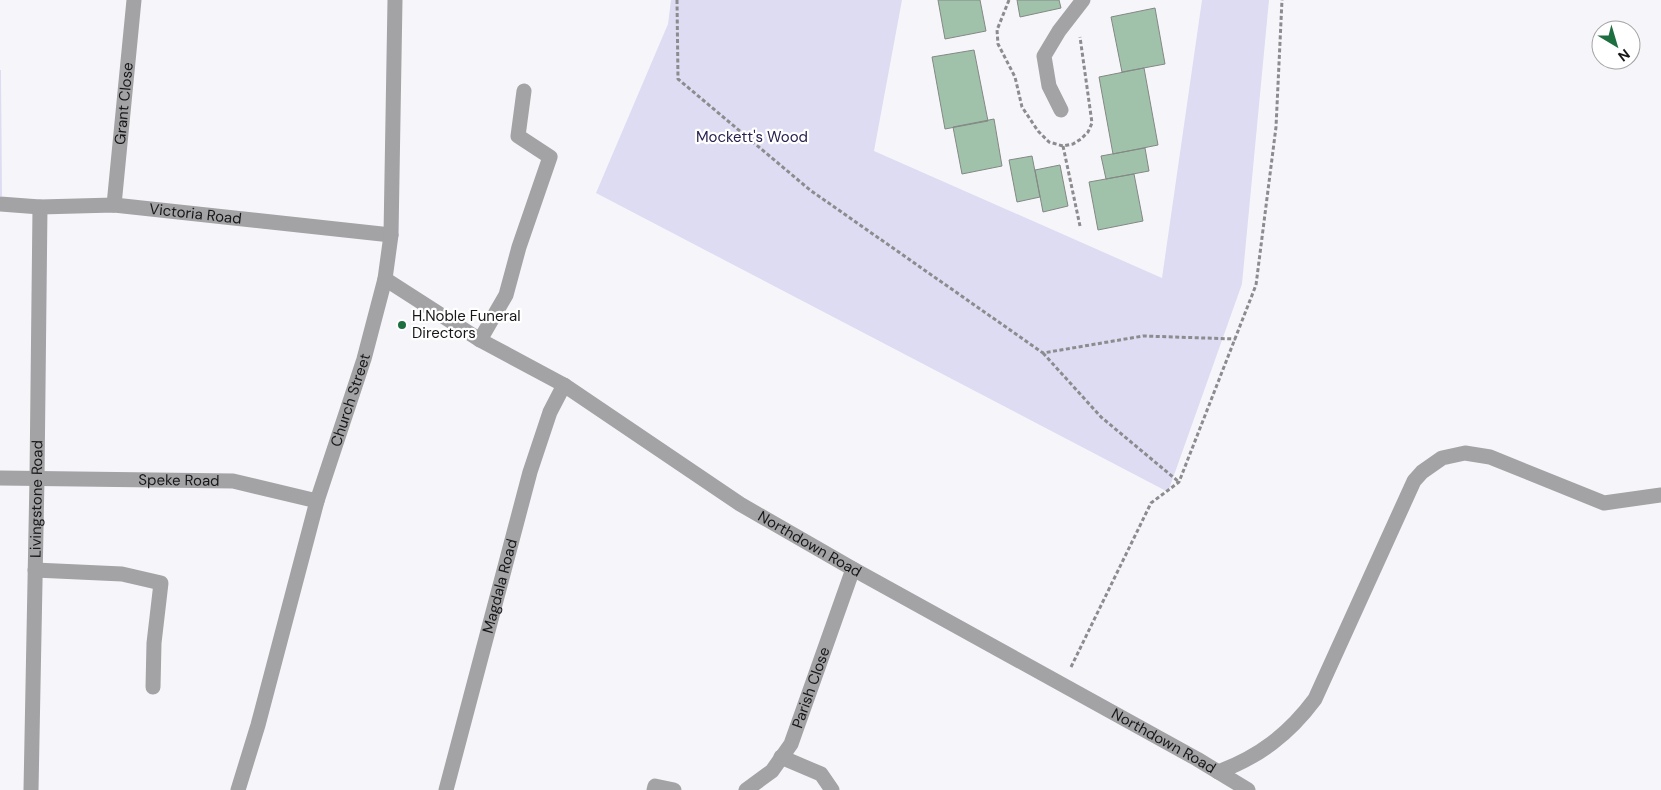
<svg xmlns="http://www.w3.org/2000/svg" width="1661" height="790" viewBox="0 0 1661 790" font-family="'DM Sans',sans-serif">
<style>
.green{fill:#dddcf3}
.building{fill:#a0c2aa;stroke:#848885}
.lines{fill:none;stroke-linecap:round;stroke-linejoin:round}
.path{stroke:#8c8c8f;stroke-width:3;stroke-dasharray:4 2.5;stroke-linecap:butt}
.minor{stroke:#a3a3a5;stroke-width:15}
.poi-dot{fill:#1e6f40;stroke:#fff;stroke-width:2}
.labels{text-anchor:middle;stroke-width:4.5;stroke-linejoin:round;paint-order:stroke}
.street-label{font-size:15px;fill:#171719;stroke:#fff}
.park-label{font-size:15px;fill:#29214f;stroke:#fff}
.poi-label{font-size:15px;fill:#171719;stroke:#fff;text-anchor:start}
</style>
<rect width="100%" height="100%" fill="#f6f6fa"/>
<!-- green -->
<path class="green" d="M 671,0 L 902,0 L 874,151 L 1162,278 L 1202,0 L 1269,0 L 1242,284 L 1168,492 L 596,193 L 668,24 Z
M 0,70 L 1,70 L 2,196 L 0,196 Z"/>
<!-- building -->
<path class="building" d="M 938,0 L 980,0 L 986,31 L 945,39 Z
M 1017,0 L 1059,0 L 1061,8 L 1020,17 Z
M 1155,8 L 1165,64 L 1122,72 L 1111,17 Z
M 974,50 L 988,121 L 945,129 L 932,57 Z
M 1144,68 L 1158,145 L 1113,154 L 1099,77 Z
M 994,119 L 1002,166 L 962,174 L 953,127 Z
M 1145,148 L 1149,171 L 1106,179 L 1101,156 Z
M 1032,156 L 1040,197 L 1017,202 L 1009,160 Z
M 1060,165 L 1068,206 L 1043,212 L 1035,170 Z
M 1134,174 L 1143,221 L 1098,230 L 1089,182 Z"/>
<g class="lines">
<!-- path -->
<path class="path" d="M 677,0 L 678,79 L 810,190 L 1043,353 L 1143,336 L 1236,339
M 1009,0 L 997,30 L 998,44 L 1015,77 L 1022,107 L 1038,131 L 1049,142 L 1063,146 L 1073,144 L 1081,139 L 1088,132 L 1092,123 L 1080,37
M 1063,146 L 1080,226
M 1043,353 L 1101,417 L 1179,482
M 1071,667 L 1151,503 L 1179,482 L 1256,285 L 1276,127 L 1282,0"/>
<!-- minor -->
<g class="minor">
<path d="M 1061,110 L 1049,86 L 1044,56 L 1059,31 L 1083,0"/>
<path id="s1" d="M 0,204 L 40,207 L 114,205 L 391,235"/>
<path id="s2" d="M 114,205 L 134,0"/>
<path id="s3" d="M 385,279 L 480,340 L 564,385 L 740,504 L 853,569 L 1197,759 L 1248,790"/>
<path d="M 480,340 L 506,295 L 519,247 L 550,157 L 518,136 L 524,91"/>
<path id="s4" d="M 0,478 L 233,481 L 317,501"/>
<path d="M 35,570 L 122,574 L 161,583 L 154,643 L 153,687"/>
<path d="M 781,757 L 821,774 L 832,790"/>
<path d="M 1218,772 C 1259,757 1289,734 1315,699 L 1414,481 L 1422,472 L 1442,458 L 1465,453 L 1490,457 L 1604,503 L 1661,495"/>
<path id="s5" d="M 31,790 L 37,478 L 40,207"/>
<path id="s6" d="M 238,790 L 258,725 L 317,501 L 364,359 L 385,279 L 391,235 L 395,0"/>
<path id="s7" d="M 446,790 L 530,472 L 550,412 L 564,385"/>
<path d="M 654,790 L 655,786 L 674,790"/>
<path id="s8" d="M 746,790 L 772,771 L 791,744 L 853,569"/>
</g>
</g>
<!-- markers -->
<circle class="poi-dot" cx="402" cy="325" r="5"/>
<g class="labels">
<!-- street labels -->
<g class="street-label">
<text dy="5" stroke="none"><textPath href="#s2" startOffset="102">Grant Close</textPath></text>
<text dy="5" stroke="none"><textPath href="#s1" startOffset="196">Victoria Road</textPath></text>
<text dy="5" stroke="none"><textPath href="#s6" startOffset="406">Church Street</textPath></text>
<text dy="5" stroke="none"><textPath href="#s4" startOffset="179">Speke Road</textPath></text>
<text dy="5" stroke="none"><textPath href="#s5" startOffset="291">Livingstone Road</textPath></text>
<text dy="5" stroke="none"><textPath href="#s3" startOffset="501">Northdown Road</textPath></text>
<text dy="5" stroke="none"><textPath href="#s7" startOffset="211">Magdala Road</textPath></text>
<text dy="5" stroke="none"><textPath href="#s8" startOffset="125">Parish Close</textPath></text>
<text dy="5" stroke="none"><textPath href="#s3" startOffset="906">Northdown Road</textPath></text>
</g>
<!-- park labels -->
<g class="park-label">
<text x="752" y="142">Mockett's Wood</text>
</g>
<!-- poi labels -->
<g class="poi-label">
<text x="412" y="321">H.Noble Funeral<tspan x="412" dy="17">Directors</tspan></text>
</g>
</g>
<!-- north arrow -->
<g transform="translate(1616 45) rotate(142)"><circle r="24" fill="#ffffff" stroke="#a2a2a3"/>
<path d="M0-4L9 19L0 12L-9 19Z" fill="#1e6f40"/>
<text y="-8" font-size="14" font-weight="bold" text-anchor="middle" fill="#171719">N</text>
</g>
</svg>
